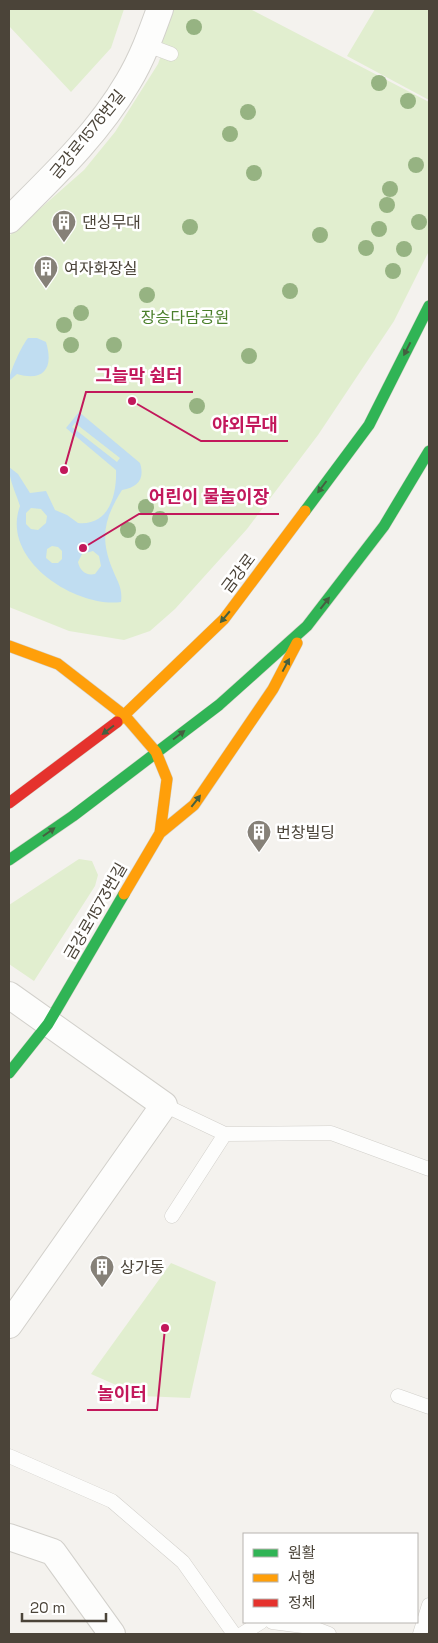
<svg xmlns="http://www.w3.org/2000/svg" width="438" height="1643" viewBox="0 0 438 1643" font-family="'Space Grotesk','Noto Sans KR',sans-serif">
<style>
.green{fill:#e1eecf}
.water{fill:#c0ddf1;fill-rule:evenodd}
.lines{fill:none;stroke-linecap:round;stroke-linejoin:round}
.lane-casing{stroke:#d2d0cb;stroke-width:15}
.street-casing{stroke:#d2d0cb;stroke-width:28}
.fast-casing{stroke:#d3cfc5;stroke-width:12}
.slow-casing{stroke:#d3cfc5;stroke-width:12}
.jam-casing{stroke:#d3cfc5;stroke-width:12}
.lane{stroke:#fdfdfc;stroke-width:14}
.street{stroke:#fdfdfc;stroke-width:26}
.fast{stroke:#30b455;stroke-width:11}
.slow{stroke:#ff9f0a;stroke-width:11}
.jam{stroke:#e5322d;stroke-width:11}
.tree{fill:#96b382}
.oneway{fill:#446040}
.labels{text-anchor:middle;stroke-width:5;stroke-linejoin:round;paint-order:stroke}
.street-label{font-size:16px;fill:#4b4439;stroke:#fff}
.poi-label{font-size:16px;fill:#4b4439;stroke:#fff;text-anchor:start}
.park-label{font-size:16px;fill:#4a7f2a;stroke:#fff}
.leader{fill:none;stroke:#c2185b;stroke-width:2}
.callout-dot{fill:#c2185b;stroke:#fff;stroke-width:2}
.callout-label{font-size:18px;text-anchor:middle;font-weight:bold;fill:#c2185b;stroke:#fff;stroke-width:5;stroke-linejoin:round;paint-order:stroke}
</style>
<rect width="100%" height="100%" fill="#f4f2ee"/>
<!-- green -->
<path class="green" d="M 9,9 L 124,9 L 111,48 L 71,92 L 9,26 Z
M 168,9 L 250,9 L 429,102 L 429,251 L 394,321 L 318,435 L 247,529 L 175,609 L 150,631 L 124,640 L 69,631 L 9,607 L 9,236 L 84,170 L 115,132 L 158,64 L 163,50 L 161,22 Z
M 375,9 L 429,9 L 429,100 L 347,56 Z
M 79,859 L 92,861 L 98,875 L 95,886 L 34,981 L 9,964 L 9,905 Z
M 171,1263 L 216,1282 L 190,1398 L 141,1396 L 91,1374 Z"/>
<!-- water -->
<path class="water" d="M 28,338 L 37,338 L 46,342 C 54,368 44,382 17,374 L 9,381 C 9,373 22,345 28,338 Z
M 79,412 L 140,463 C 145,479 138,487 122,490 C 104,519 100,537 112,568 C 117,581 123,588 121,602 C 76,608 0,560 20,506 C 16,493 9,480 9,467 L 18,474 L 30,493 L 46,491 L 55,510 L 67,515 L 78,523 C 109,526 117,495 116,470 L 66,428 ZM 75,423 L 120,458 L 117,462 L 72,427 ZM 31,508 L 41,509 L 47,516 L 46,523 L 38,530 L 31,529 L 26,524 L 26,513 ZM 52,546 L 58,547 L 62,551 L 62,559 L 58,563 L 52,563 L 46,558 L 47,549 ZM 93,551 L 99,556 L 101,566 L 95,574 C 86,576 80,571 78,562 L 82,554 Z"/>
<g class="lines">
<defs>
<path id="lane" d="M 147,45 L 171,54
M 164,1105 L 225,1134 L 331,1133 L 429,1169
M 172,1216 L 225,1134
M 398,1396 L 429,1407
M 9,1456 L 112,1501 L 183,1562 L 234,1634
M 272,1622 L 311,1627 L 329,1634
M 242,1634 L 261,1622
M 420,1634 L 429,1605"/>
<path id="street" d="M 9,220 C 52,177 97,135 128,82 C 142,59 151,34 160,9
M 9,995 L 164,1105 L 9,1325
M 9,1537 L 53,1552 L 112,1634"/>
<path id="fast" d="M 305,511 L 369,425 L 429,306
M 9,860 L 73,816 L 219,705 L 307,626 L 384,526 L 429,451
M 9,1073 L 48,1024 L 124,894"/>
<path id="slow" d="M 9,646 L 58,664 L 125,716 L 156,752 L 167,779 L 160,833 L 124,894
M 117,722 L 224,619 L 305,511
M 160,833 L 194,805 L 273,689 L 297,643"/>
<path id="jam" d="M 9,803 L 117,722"/>
</defs>
<!-- lane casing -->
<use href="#lane" class="lane-casing"/>
<!-- street casing -->
<use href="#street" class="street-casing"/>
<!-- fast casing -->
<use href="#fast" class="fast-casing"/>
<!-- slow casing -->
<use href="#slow" class="slow-casing"/>
<!-- jam casing -->
<use href="#jam" class="jam-casing"/>
<!-- lane -->
<use href="#lane" class="lane"/>
<!-- street -->
<use href="#street" class="street"/>
<!-- fast -->
<use href="#fast" class="fast"/>
<!-- slow -->
<use href="#slow" class="slow"/>
<!-- jam -->
<use href="#jam" class="jam"/>
</g>
<!-- trees -->
<g class="tree">
<circle cx="194" cy="27" r="8"/>
<circle cx="379" cy="83" r="8"/>
<circle cx="408" cy="101" r="8"/>
<circle cx="248" cy="112" r="8"/>
<circle cx="230" cy="134" r="8"/>
<circle cx="416" cy="165" r="8"/>
<circle cx="254" cy="173" r="8"/>
<circle cx="390" cy="189" r="8"/>
<circle cx="387" cy="205" r="8"/>
<circle cx="419" cy="222" r="8"/>
<circle cx="190" cy="227" r="8"/>
<circle cx="379" cy="229" r="8"/>
<circle cx="320" cy="235" r="8"/>
<circle cx="366" cy="248" r="8"/>
<circle cx="404" cy="249" r="8"/>
<circle cx="393" cy="271" r="8"/>
<circle cx="290" cy="291" r="8"/>
<circle cx="147" cy="295" r="8"/>
<circle cx="81" cy="313" r="8"/>
<circle cx="64" cy="325" r="8"/>
<circle cx="71" cy="345" r="8"/>
<circle cx="114" cy="345" r="8"/>
<circle cx="249" cy="356" r="8"/>
<circle cx="197" cy="406" r="8"/>
<circle cx="146" cy="507" r="8"/>
<circle cx="160" cy="519" r="8"/>
<circle cx="128" cy="530" r="8"/>
<circle cx="143" cy="542" r="8"/>
</g>
<!-- one-way arrows -->
<defs><path id="oneway-solid" d="M-6-.8H1V-3.2L6.5 0L1 3.2V.8H-6Z" transform="scale(1.25)"/></defs>
<g class="oneway">
<use href="#oneway-solid" transform="translate(407 349) rotate(117)"/>
<use href="#oneway-solid" transform="translate(322 487) rotate(127)"/>
<use href="#oneway-solid" transform="translate(325 603) rotate(-52)"/>
<use href="#oneway-solid" transform="translate(225 617) rotate(130)"/>
<use href="#oneway-solid" transform="translate(286 665) rotate(-62)"/>
<use href="#oneway-solid" transform="translate(108 730) rotate(143)"/>
<use href="#oneway-solid" transform="translate(179 735) rotate(-37)"/>
<use href="#oneway-solid" transform="translate(196 801) rotate(-52)"/>
<use href="#oneway-solid" transform="translate(49 832) rotate(-35)"/>
</g>
<!-- icons -->
<defs>
<symbol id="building-pin" viewBox="-11 -11 22 30"><path d="M0 17L-7.5 6A9.5 9.5 0 1 1 7.5 6Z" fill="#868178" stroke="#fff"/><path d="M-4-6H4V6H1V3H-1V6H-4ZM-2.5-4.3h1.7v1.8h-1.7ZM.8-4.3h1.7v1.8H.8ZM-2.5-1h1.7V.8h-1.7ZM.8-1h1.7V.8H.8Z" fill="#fff"/></symbol>
</defs>
<g fill-rule="evenodd">
<use href="#building-pin" x="50" y="208" width="28" height="38"/>
<use href="#building-pin" x="32" y="254" width="28" height="38"/>
<use href="#building-pin" x="245" y="818" width="28" height="38"/>
<use href="#building-pin" x="88" y="1253" width="28" height="38"/>
</g>
<g class="labels">
<!-- street labels -->
<g class="street-label">
<text transform="translate(87 134) rotate(-51)" y="6">금강로1576번길</text>
<text transform="translate(238 573) rotate(-53)" y="6">금강로</text>
<text transform="translate(95 911) rotate(-60)" y="6">금강로1573번길</text>
</g>
<!-- poi labels -->
<g class="poi-label">
<text x="82" y="228">댄싱무대</text>
<text x="64" y="274">여자화장실</text>
<text x="276" y="838">번창빌딩</text>
<text x="120" y="1273">상가동</text>
</g>
<!-- park labels -->
<g class="park-label">
<text x="185" y="323">장승다담공원</text>
</g>
</g>
<!-- callouts -->
<path class="leader" d="M64 470L86 392H193M132 401L201 441H288M83 548L139 514H279M165 1328L157 1410H87"/>
<g class="callout-dot">
<circle cx="64" cy="470" r="5"/>
<circle cx="132" cy="401" r="5"/>
<circle cx="83" cy="548" r="5"/>
<circle cx="165" cy="1328" r="5"/>
</g>
<g class="callout-label">
<text x="139" y="382">그늘막 쉼터</text>
<text x="245" y="431">야외무대</text>
<text x="209" y="503">어린이 물놀이장</text>
<text x="122" y="1400">놀이터</text>
</g>
<!-- border -->
<rect width="438" height="1643" fill="none" stroke="#4b4439" stroke-width="20"/>
<!-- legend -->
<rect x="243" y="1533" width="175" height="90" fill="#ffffff" stroke="#b7b4b0"/>
<rect x="253" y="1549" width="25" height="8" fill="#30b455" stroke="#b7b4b0"/>
<text x="288" y="1558" font-size="15" fill="#4b4439">원활</text>
<rect x="253" y="1574" width="25" height="8" fill="#ff9f0a" stroke="#b7b4b0"/>
<text x="288" y="1583" font-size="15" fill="#4b4439">서행</text>
<rect x="253" y="1599" width="25" height="8" fill="#e5322d" stroke="#b7b4b0"/>
<text x="288" y="1608" font-size="15" fill="#4b4439">정체</text>
<!-- scale -->
<path d="M22 1613v8h84v-8" fill="none" stroke="#4b4439" stroke-width="2.5"/>
<text x="30" y="1613" font-size="15" fill="#4b4439" stroke="#ffffff" stroke-width="4" paint-order="stroke">20 m</text>
</svg>
